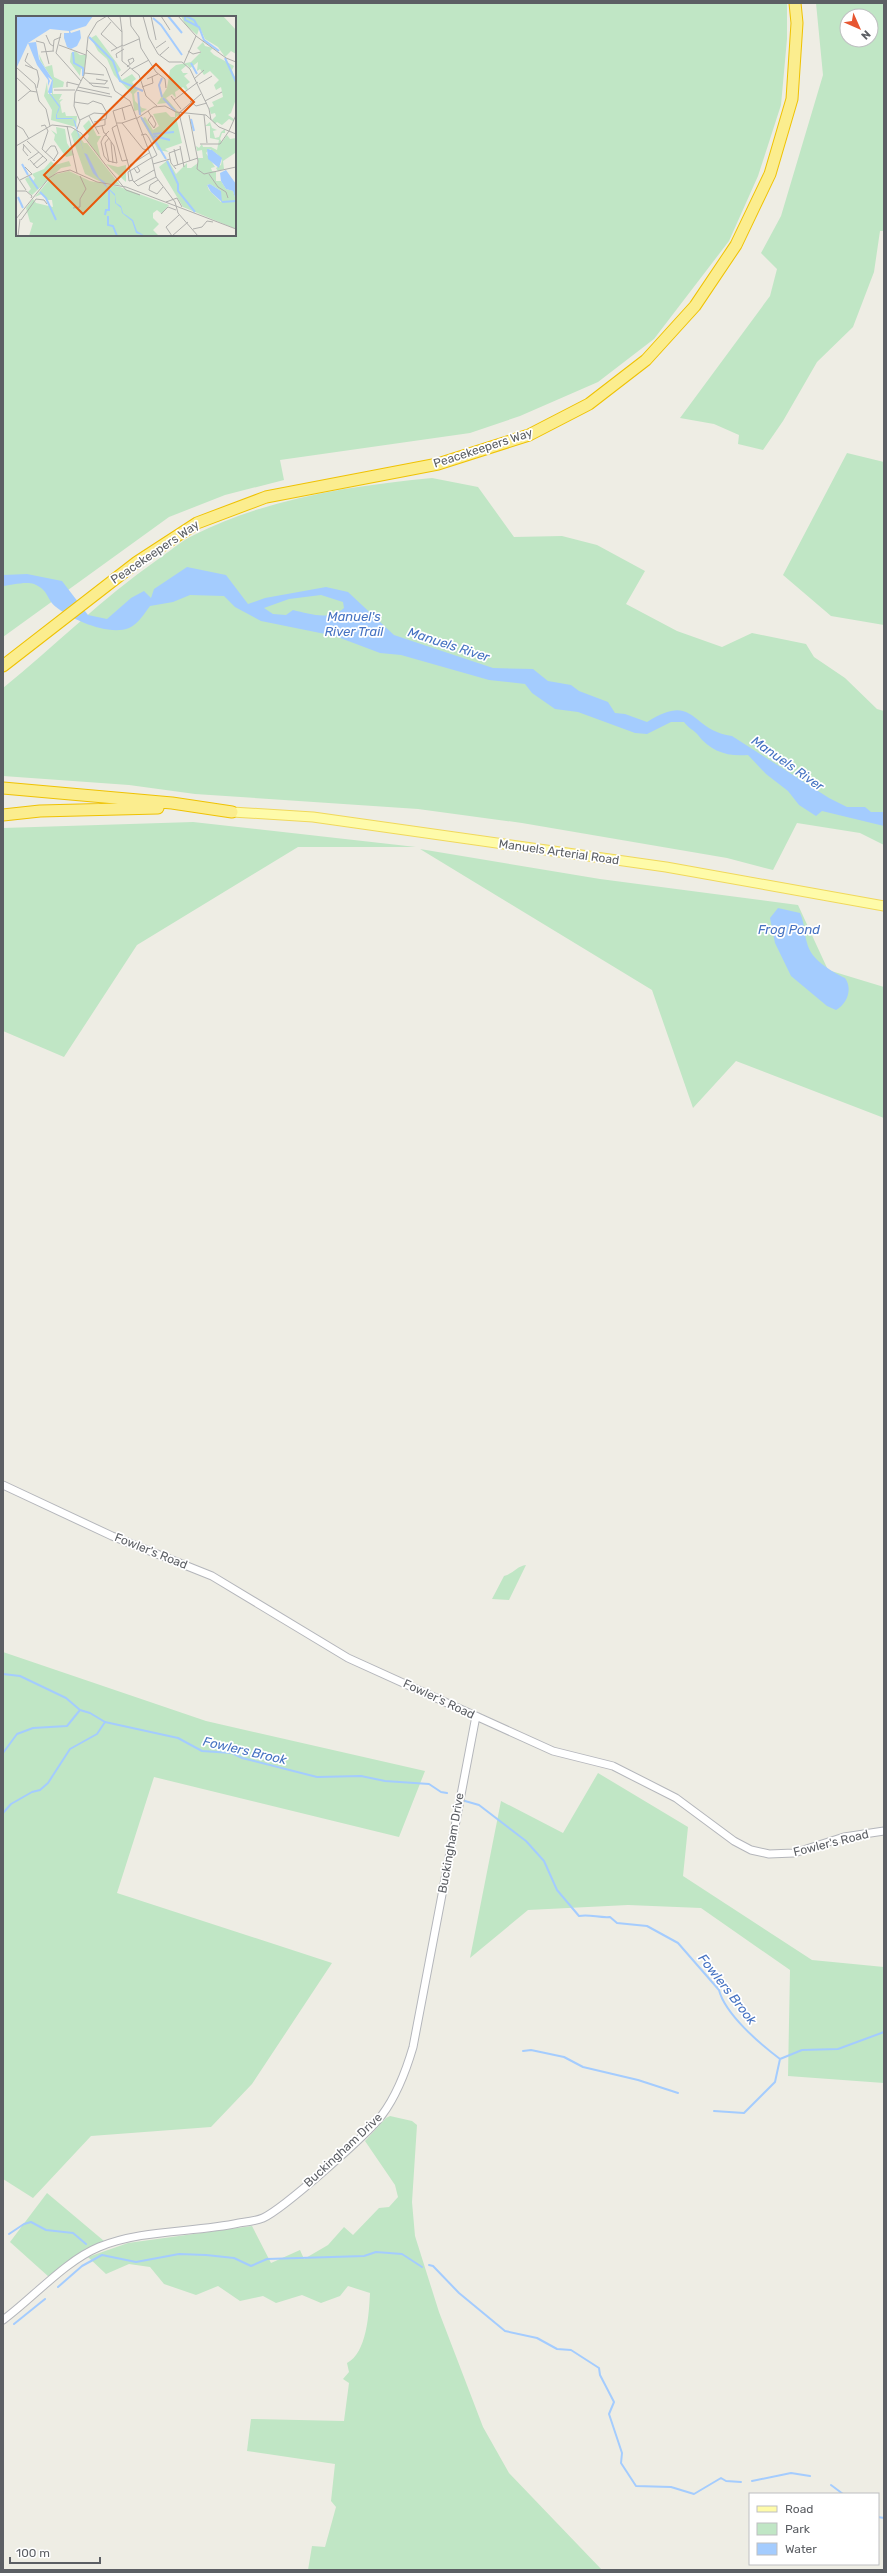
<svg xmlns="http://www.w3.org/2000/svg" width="887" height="2573" viewBox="0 0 887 2573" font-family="Rubik,sans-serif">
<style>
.green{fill:#c0e6c5;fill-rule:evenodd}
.water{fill:#a4ccfe;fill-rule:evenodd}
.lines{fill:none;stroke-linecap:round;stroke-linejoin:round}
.stream{stroke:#a4ccfe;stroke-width:2}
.minor-casing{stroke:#b4b6bb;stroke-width:9}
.major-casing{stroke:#f0d85b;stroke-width:11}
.highway-casing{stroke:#efc203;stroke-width:13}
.minor{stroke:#fff;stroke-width:7}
.major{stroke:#fefba9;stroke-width:9}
.highway{stroke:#fbed8e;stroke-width:11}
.labels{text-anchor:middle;stroke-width:3.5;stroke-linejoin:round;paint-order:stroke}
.street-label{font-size:12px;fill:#5c5f64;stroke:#fff}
.water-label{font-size:13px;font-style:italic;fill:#4673c2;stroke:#fff}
.inset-river{fill:none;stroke:#a4ccfe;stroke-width:2}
.inset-road{fill:none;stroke:#b0b0ad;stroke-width:1}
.view{fill:#e8590c;fill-opacity:0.15;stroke:#e8590c;stroke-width:2}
.inset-edge{fill:none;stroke:#5c5f64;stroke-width:2}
</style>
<rect width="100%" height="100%" fill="#eeede4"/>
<!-- green -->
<path class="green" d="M 3,3 L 787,3 L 787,39 L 781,105 L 758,176 L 729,241 L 654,339 L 598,382 L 520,416 L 470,433 L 280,460 L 284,480 L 225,495 L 169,517 L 3,637 ZM 17,17 L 235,17 L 235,235 L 17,235 Z
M 816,3 L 884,3 L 884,231 L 880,231 L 874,272 L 853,327 L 817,362 L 783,421 L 763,450 L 738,444 L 739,435 L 714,424 L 680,418 L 770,296 L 777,269 L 761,253 L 781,216 L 823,75 ZM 847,16 L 871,16 L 871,40 L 847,40 Z
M 847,453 L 884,462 L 884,625 L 831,616 L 783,575 Z
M 432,478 L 478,487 L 514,537 L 562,536 L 597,545 L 645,571 L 626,604 L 677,631 L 722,647 L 752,633 L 806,644 L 814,657 L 845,678 L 877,709 L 884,711 L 884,845 L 860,833 L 797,823 L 773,870 L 727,858 L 522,823 L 418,809 L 195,794 L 129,785 L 3,776 L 3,688 C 55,646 101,599 157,560 C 169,552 181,541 194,535 C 268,498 350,486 432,478 Z
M 193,822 L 416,847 L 298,847 L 137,945 L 64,1057 L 3,1031 L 3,828 Z
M 420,849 L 600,879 L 798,905 L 828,970 L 884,987 L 884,1118 L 736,1061 L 693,1108 L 652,990 Z
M 526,1565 L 509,1600 L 492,1599 L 504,1576 C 513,1574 517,1566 526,1565 Z
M 3,1652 L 206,1721 L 425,1771 L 399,1837 L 154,1777 L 117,1893 L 332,1963 L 252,2084 L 211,2127 L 91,2136 L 33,2198 L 3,2179 Z
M 598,1773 L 688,1827 L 683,1876 L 812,1960 L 884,1967 L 884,2083 L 788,2076 L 790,1970 L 701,1908 L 628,1905 L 528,1910 L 470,1958 L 501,1801 L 563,1833 Z
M 390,2116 L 412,2121 L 417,2125 L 412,2202 L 415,2236 L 439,2312 L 483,2427 L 509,2473 L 602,2570 L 308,2570 L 312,2546 L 325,2547 L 336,2507 L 331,2501 L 335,2464 L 247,2451 L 251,2419 L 344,2421 L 349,2383 L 343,2379 L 349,2372 L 347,2363 C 367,2353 369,2313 370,2293 L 348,2286 L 340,2296 L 321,2303 L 302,2295 L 276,2303 L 263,2296 L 240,2301 L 218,2286 L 196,2295 L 164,2284 L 150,2267 L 129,2264 L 106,2274 L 88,2257 L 128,2243 L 252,2226 L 271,2263 L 300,2250 L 304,2259 L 328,2245 L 344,2227 L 353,2235 L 379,2208 L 389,2207 L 398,2197 L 395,2185 L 365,2141 L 386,2118 Z
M 47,2193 L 104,2241 L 85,2249 L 49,2277 L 10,2242 Z"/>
<!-- water -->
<path class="water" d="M 187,567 L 226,575 L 248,604 L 265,598 L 326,587 L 348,592 L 394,635 L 493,668 L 533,669 L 548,681 L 571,685 L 579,691 L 608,702 L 615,713 L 625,714 L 647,722 C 696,691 689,730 732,736 L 829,798 L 847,807 L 865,807 L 871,812 L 884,812 L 884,826 L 822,811 L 816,816 L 799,805 L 788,791 L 766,774 L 748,755 C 727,757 710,751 698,735 C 694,730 688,728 684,722 L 671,722 L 647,734 L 635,733 L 578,712 L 555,709 L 532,693 L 525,684 L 489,680 L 401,655 L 380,653 L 335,636 L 261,621 L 235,607 L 224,596 L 190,595 L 173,602 L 150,606 C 144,614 138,624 129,628 C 109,636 72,620 56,607 C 46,599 49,590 34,584 C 26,581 11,585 3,586 L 3,575 L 27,574 L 62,581 L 88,615 L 107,619 L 131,598 L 144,591 L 151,598 L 154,589 ZM 321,595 L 343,602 L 344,608 C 330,621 310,614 293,610 L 286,615 L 273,614 L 264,608 L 289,599 Z
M 778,908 L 800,913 C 805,924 804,933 807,943 C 811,960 831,971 845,978 C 853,989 847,1004 836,1010 L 827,1006 L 791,976 L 775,943 L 770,918 Z"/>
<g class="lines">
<!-- stream -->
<path class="stream" d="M 3,1674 L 20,1676 L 66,1698 L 80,1710 L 90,1713 L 105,1722 L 178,1738 L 202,1751 L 232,1753 L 242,1758 L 317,1777 L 361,1776 L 385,1781 L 429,1784 L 441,1792 L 447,1793
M 3,1753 L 17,1734 L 33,1728 L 67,1726 L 80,1710
M 465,1801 L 479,1805 L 526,1841 L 544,1861 L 557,1890 L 579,1916 C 590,1914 599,1918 610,1917 L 617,1923 L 647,1926 L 678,1943 L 719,1990 C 725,2014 760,2044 780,2059
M 3,1813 L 11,1804 L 32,1792 L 40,1790 L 48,1783 L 70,1749 L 97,1734 L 105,1722
M 523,2051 L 531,2050 L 564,2057 L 583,2067 L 638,2080 L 678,2093
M 780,2059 L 802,2050 L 838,2049 L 884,2032
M 714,2111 L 744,2113 L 775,2082 L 780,2059
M 9,2234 L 24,2224 L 31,2222 L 46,2230 L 73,2233 L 86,2244
M 429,2265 L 433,2266 L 459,2293 L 505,2331 L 537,2338 L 557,2349 L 571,2350 L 599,2368 L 600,2375 L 614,2402 L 609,2414 L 622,2453 L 621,2463 L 636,2486 L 671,2487 L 694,2494 L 721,2478 L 726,2481 L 741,2482
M 58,2287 L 82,2266 L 102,2255 L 136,2262 L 179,2254 L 206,2255 L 234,2258 L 251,2266 L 267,2259 L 364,2256 L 376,2252 L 402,2254 L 422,2267
M 14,2324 L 45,2299
M 752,2481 L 791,2473 L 810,2476
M 831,2485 L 843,2494
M 878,2517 L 884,2518"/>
<defs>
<path id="minor" d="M 3,1485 L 112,1536 L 212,1576 L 348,1658 L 553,1751 L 613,1766 L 676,1798 L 734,1841 L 751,1850 L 769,1854 L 794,1853 L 844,1837 L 884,1831
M 3,2320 C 33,2298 65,2261 99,2247 C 143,2229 193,2233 239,2223 C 246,2222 256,2221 263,2218 C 283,2209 368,2134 382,2115 C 397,2095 406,2071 413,2047 L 476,1716"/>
<path id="major" d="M 232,812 L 313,817 L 666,867 L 884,906"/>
<path id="highway" d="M 3,666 L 137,562 L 197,523 L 266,497 L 438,464 L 529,435 L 589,404 L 646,360 L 695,306 L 736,245 L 770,174 L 792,99 L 797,23 L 795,3
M 3,788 L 172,803 L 232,812
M 3,815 L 40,811 L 158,808"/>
</defs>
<!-- minor casing -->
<use href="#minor" class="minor-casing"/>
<!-- major casing -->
<use href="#major" class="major-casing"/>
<!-- highway casing -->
<use href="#highway" class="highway-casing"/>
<!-- minor -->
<use href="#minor" class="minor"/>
<!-- major -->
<use href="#major" class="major"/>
<!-- highway -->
<use href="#highway" class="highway"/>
</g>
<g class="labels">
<!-- street labels -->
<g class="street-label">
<text transform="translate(483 448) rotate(-18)" y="4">Peacekeepers Way</text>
<text transform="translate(155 552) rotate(-34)" y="4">Peacekeepers Way</text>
<text transform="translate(559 852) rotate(8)" y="4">Manuels Arterial Road</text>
<text transform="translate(151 1551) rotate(22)" y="4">Fowler's Road</text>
<text transform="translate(439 1699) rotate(25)" y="4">Fowler's Road</text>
<text transform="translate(451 1843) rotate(-80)" y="4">Buckingham Drive</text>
<text transform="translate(831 1843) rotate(-14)" y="4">Fowler's Road</text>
<text transform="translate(343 2150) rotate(-43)" y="4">Buckingham Drive</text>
</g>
<!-- water labels -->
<g class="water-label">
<text x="354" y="621">Manuel's<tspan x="354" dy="15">River Trail</tspan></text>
<text transform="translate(449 644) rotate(18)" y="5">Manuels River</text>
<text transform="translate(788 763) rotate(35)" y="5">Manuels River</text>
<text x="789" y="934">Frog Pond</text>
<text transform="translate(245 1750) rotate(13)" y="5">Fowlers Brook</text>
<text transform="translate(728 1989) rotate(52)" y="5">Fowlers Brook</text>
</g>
</g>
<!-- overview -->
<g transform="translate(16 16)">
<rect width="220" height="220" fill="#eeede4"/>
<path d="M 165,0 L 207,0 L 220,14 L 220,38 L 215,35 L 209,41 L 202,31 L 189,23 L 185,14 L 183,13 L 181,19 L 169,8 ZM 80,19 L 100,46 L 105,54 L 102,57 L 106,64 L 116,58 L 120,63 L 116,66 L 122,74 L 118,78 L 119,85 L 126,92 L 131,93 L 123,98 L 122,94 L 118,95 L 116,78 L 98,59 L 91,43 L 82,35 L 75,22 ZM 187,26 L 189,30 L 197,32 L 194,35 L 198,39 L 218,50 L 216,54 L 220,64 L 220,83 L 215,97 L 212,99 L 218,103 L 217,105 L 213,103 L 206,109 L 201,106 L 199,108 L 196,104 L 200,100 L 199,97 L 195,98 L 193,92 L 198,90 L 196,86 L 207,81 L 205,71 L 200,74 L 198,69 L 203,64 L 194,55 L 188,59 L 184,53 L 181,55 L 182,46 L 174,52 L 171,49 L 165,54 L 167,57 L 172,57 L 168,60 L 174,66 L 170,69 L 172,73 L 170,74 L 167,71 L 159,76 L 160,82 L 156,78 L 150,82 L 163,97 L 163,100 L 160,101 L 166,127 L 149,133 L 153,136 L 142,134 L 125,103 L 129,101 L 137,114 L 143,110 L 137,98 L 150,96 L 155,101 L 159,101 L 159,96 L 151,87 L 141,88 L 151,72 L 154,54 L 160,49 L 175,46 L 185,36 L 181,32 ZM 59,35 L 64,39 L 71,39 L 68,54 L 65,53 L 64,60 L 54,46 L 55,37 ZM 23,38 L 29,51 L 36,49 L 38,61 L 48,66 L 47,71 L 37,72 L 37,78 L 46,78 L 43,84 L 47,83 L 44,86 L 46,97 L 49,96 L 50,100 L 61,100 L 60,111 L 35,104 L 36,94 L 28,80 L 31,66 L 32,78 L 36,78 L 37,64 L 24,44 ZM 73,104 L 81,120 L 85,120 L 81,127 L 85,143 L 71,124 L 73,120 L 67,110 ZM 194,106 L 196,112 L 201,114 L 197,115 L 199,122 L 203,121 L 205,116 L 209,113 L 209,117 L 206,117 L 204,123 L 206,126 L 211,119 L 214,123 L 220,122 L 219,137 L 207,145 L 208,153 L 202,155 L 200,152 L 205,149 L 206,144 L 201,138 L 194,133 L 190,137 L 199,151 L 195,152 L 196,155 L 200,156 L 200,165 L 205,165 L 210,173 L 217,175 L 220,185 L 220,213 L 167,191 L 143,151 L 152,144 L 160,158 L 171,147 L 171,152 L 175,152 L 182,147 L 182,142 L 187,142 L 186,134 L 181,135 L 180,130 L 183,132 L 186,128 L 187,131 L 195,131 L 201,134 L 203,124 L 194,122 L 194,110 L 189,110 ZM 194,168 L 205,175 L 205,186 L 193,174 L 191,169 ZM 40,111 L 49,113 L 51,127 L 58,139 L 50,141 L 38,124 L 39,119 L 35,114 L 41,118 ZM 59,113 L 66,120 L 64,121 L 68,127 L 71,127 L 104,169 L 87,167 L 69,158 L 55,118 ZM 35,145 L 39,149 L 53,145 L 55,150 L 45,152 L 16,179 L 12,176 L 15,173 L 9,163 L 12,161 L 17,165 L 19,162 L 16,158 L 28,153 ZM 90,148 L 102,151 L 110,149 L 110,166 ZM 53,155 L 74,165 L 104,171 L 153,189 L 146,198 L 141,194 L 137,197 L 137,202 L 143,208 L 137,214 L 143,220 L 13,220 L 17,207 L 14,206 L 10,192 L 17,183 L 20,187 L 37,191 L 36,184 L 32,184 L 26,178 L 19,181 L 37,159 Z" fill="#c0e6c5" fill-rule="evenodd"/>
<path d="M 0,0 L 77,0 L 70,10 L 54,15 L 55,17 L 64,14 L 65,22 L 61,30 L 55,33 L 51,31 L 48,22 L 48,17 L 53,17 L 53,15 L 34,13 L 12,27 L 20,26 L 23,43 L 37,64 L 36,77 L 34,77 L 44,90 L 43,94 L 41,98 L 41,102 L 56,102 L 59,105 L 68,137 L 71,138 L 83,162 L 89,166 L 91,171 L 99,178 L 100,187 L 105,190 L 106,193 L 107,197 L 110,199 L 117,204 L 121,215 L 129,220 L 120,217 L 116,205 L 106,197 L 105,192 L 99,187 L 99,180 L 77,157 L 68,137 L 57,103 L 40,103 L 40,99 L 43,91 L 32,76 L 36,64 L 32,61 L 34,65 L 32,70 L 32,64 L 21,49 L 12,27 L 0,53 ZM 191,133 L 196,134 L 206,142 L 203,152 L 192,143 ZM 210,154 L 220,168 L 220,185 L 217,175 L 210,173 L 205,165 L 204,157 ZM 194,168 L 205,175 L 206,186 L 195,176 L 191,169 Z" fill="#a4ccfe"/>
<path class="inset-river" d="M 152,0 L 166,17M 169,0 L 169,4 L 183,11 L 188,24 L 203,35M 170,0 L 178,4 L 182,11M 137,2 L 145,9 L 166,39M 73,21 L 97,45 L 104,65 L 127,75M 57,36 L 58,47 L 67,52 L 67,60M 209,42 L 220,66M 175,47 L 181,58M 146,62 L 143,69 L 146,81M 122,76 L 124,99M 147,82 L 159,95M 125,101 L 150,143M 175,103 L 178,115M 137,118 L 158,116M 138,120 L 154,124M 151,145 L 162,168 L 162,175 L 179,196M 6,148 L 12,159M 13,160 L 22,173M 24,176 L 30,182 L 40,204M 2,181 L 7,192M 206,186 L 220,185M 89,199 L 90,194 L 93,194 L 93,174M 92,200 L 92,209 L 97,210 L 101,220"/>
<path class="inset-road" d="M 91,0 L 106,16 L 106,45 L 123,59 L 130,80 L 141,90M 104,0 L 106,16M 114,0 L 115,10 L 123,21 L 125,32 L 140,56 L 149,63 L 150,72M 127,0 L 133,22 L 142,38 L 153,46 L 166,46 L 174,53 L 193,93 L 195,104M 135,0 L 140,24M 145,0 L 154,14M 162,0 L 180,20 L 210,42 L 220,46M 95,6 L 85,18 L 101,32M 45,17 L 40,37 L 65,65M 30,19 L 34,28 L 37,30M 20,25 L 28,27 L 33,48M 43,29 L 70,39M 107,30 L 123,23M 140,32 L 150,25M 71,34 L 90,52 L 99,75 L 114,85 L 136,143 L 140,161 L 159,186 L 162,197 L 182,220M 37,35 L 38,24 L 45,21M 95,35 L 107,29M 172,35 L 177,38 L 185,36M 25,36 L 38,35M 12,37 L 9,45 L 18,53M 144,39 L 153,31M 101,42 L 100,38 L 108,33M 168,47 L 180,20M 9,49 L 21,54 L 23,63 L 21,72M 111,51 L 118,45 L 117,42 L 112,44 L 114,48M 1,52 L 19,68 L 23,85 L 30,93 L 34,110M 116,53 L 133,44M 68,57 L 88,59M 105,60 L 114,52M 0,61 L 15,75M 67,61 L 77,70 L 93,72M 80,63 L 92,65M 131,63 L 142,58M 178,63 L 188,54M 73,67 L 89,68 L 91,65M 183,68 L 196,60M 51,71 L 51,66 L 63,69M 62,71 L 94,78M 126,71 L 137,67 L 136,61M 38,74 L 59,74M 60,74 L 96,81M 155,80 L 165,93M 158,84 L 182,66M 2,85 L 14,75 L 21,76M 174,85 L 180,90 L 191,87M 189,85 L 206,76M 58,86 L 72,88 L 77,85 L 86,88 L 91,97 L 90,103 L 78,106M 115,89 L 97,95 L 117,165 L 122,170 L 140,161M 106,92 L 109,104M 132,95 L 135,100 L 136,100 L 140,108 L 138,112 L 132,104 L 135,100M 173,99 L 182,145 L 181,153 L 188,158 L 220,151M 188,99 L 191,127M 73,100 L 83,118M 120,103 L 138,91 L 149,90 L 160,96 L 190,99 L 203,111 L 220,118M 64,104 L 78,97 L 90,98M 101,107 L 106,107 L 127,133 L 131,134M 106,107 L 120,102M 0,109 L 7,113 L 13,123M 101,109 L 96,112 L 103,135 L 106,145 L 112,144M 25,110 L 29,109 L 32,115 L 26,133 L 39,145M 51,110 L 61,157M 86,110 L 88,117 L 89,117 L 90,119 L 92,121 L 98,130 L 101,147 L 92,145 L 88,140 L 85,126 L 88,120 L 90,119 L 90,118 L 93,115M 80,111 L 89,109 L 89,104M 61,113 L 64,105 L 58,90 L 59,77 L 68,59 L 72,21 L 81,6 L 91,0M 125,119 L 130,118 L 133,122 L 141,139 L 136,142M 93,122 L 89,127 L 93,146M 11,125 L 31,144M 95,126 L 97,147M 7,128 L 15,137M 184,128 L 204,128 L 213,115 L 220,99M 8,129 L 7,134 L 12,140M 0,130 L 36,109 L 55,111 L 65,117 L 92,152M 164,130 L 168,151M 158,133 L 162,149M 29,137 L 35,130 L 39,130 L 42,137 L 37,145M 220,143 L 220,158M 12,144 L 23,136M 14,144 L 21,152 L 31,144M 174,145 L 163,97 L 185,78M 137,148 L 154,143M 17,149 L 27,140M 114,149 L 133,137M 158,150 L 182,142M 92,152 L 110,174 L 124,179M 118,152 L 121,157 L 124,155 L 121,150M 160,153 L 155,147 L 153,137 L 164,133M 193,158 L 202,171 L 210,176 L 212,182M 0,159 L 10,174M 4,164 L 16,158 L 9,151M 117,164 L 113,165 L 112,156 L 135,142M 142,164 L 134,169 L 133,174 L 141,178 L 147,171M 118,166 L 138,154M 0,175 L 10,175 L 16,180 L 15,182M 150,186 L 161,182 L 166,191M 57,192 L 64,191 L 64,183 L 70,173 L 64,160M 145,198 L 152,191 L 160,194M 0,203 L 33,162 L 41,157 L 54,154 L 81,166 L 110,171 L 220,213M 5,204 L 20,183 L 28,184 L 31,188M 177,213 L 186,211 L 191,205 L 197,206M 2,220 L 4,203M 156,220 L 150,211 L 163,199M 156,220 L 172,206"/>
<path class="view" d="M 140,48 L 178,86 L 67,198 L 28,159 Z"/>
<rect width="220" height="220" class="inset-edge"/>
</g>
<!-- border -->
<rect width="887" height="2573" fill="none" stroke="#5c5f64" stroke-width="8"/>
<!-- legend -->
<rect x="749" y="2493" width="130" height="72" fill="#ffffff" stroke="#bebfc1"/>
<rect x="757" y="2506" width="20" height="6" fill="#fefba9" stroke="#bebfc1"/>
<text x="785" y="2513" font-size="12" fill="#5c5f64">Road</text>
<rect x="757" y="2523" width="20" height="12" fill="#c0e6c5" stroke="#bebfc1"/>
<text x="785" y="2533" font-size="12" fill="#5c5f64">Park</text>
<rect x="757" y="2543" width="20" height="12" fill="#a4ccfe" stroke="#bebfc1"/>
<text x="785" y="2553" font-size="12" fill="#5c5f64">Water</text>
<!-- north arrow -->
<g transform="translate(859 28) rotate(135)"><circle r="19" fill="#ffffff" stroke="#bebfc1"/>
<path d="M0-3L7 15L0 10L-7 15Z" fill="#e75631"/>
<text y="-6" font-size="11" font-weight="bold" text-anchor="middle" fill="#5c5f64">N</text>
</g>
<!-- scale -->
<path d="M10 2557v6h90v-6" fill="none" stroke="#5c5f64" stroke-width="2"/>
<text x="16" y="2557" font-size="12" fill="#5c5f64" stroke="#ffffff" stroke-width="3" paint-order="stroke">100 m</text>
</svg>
